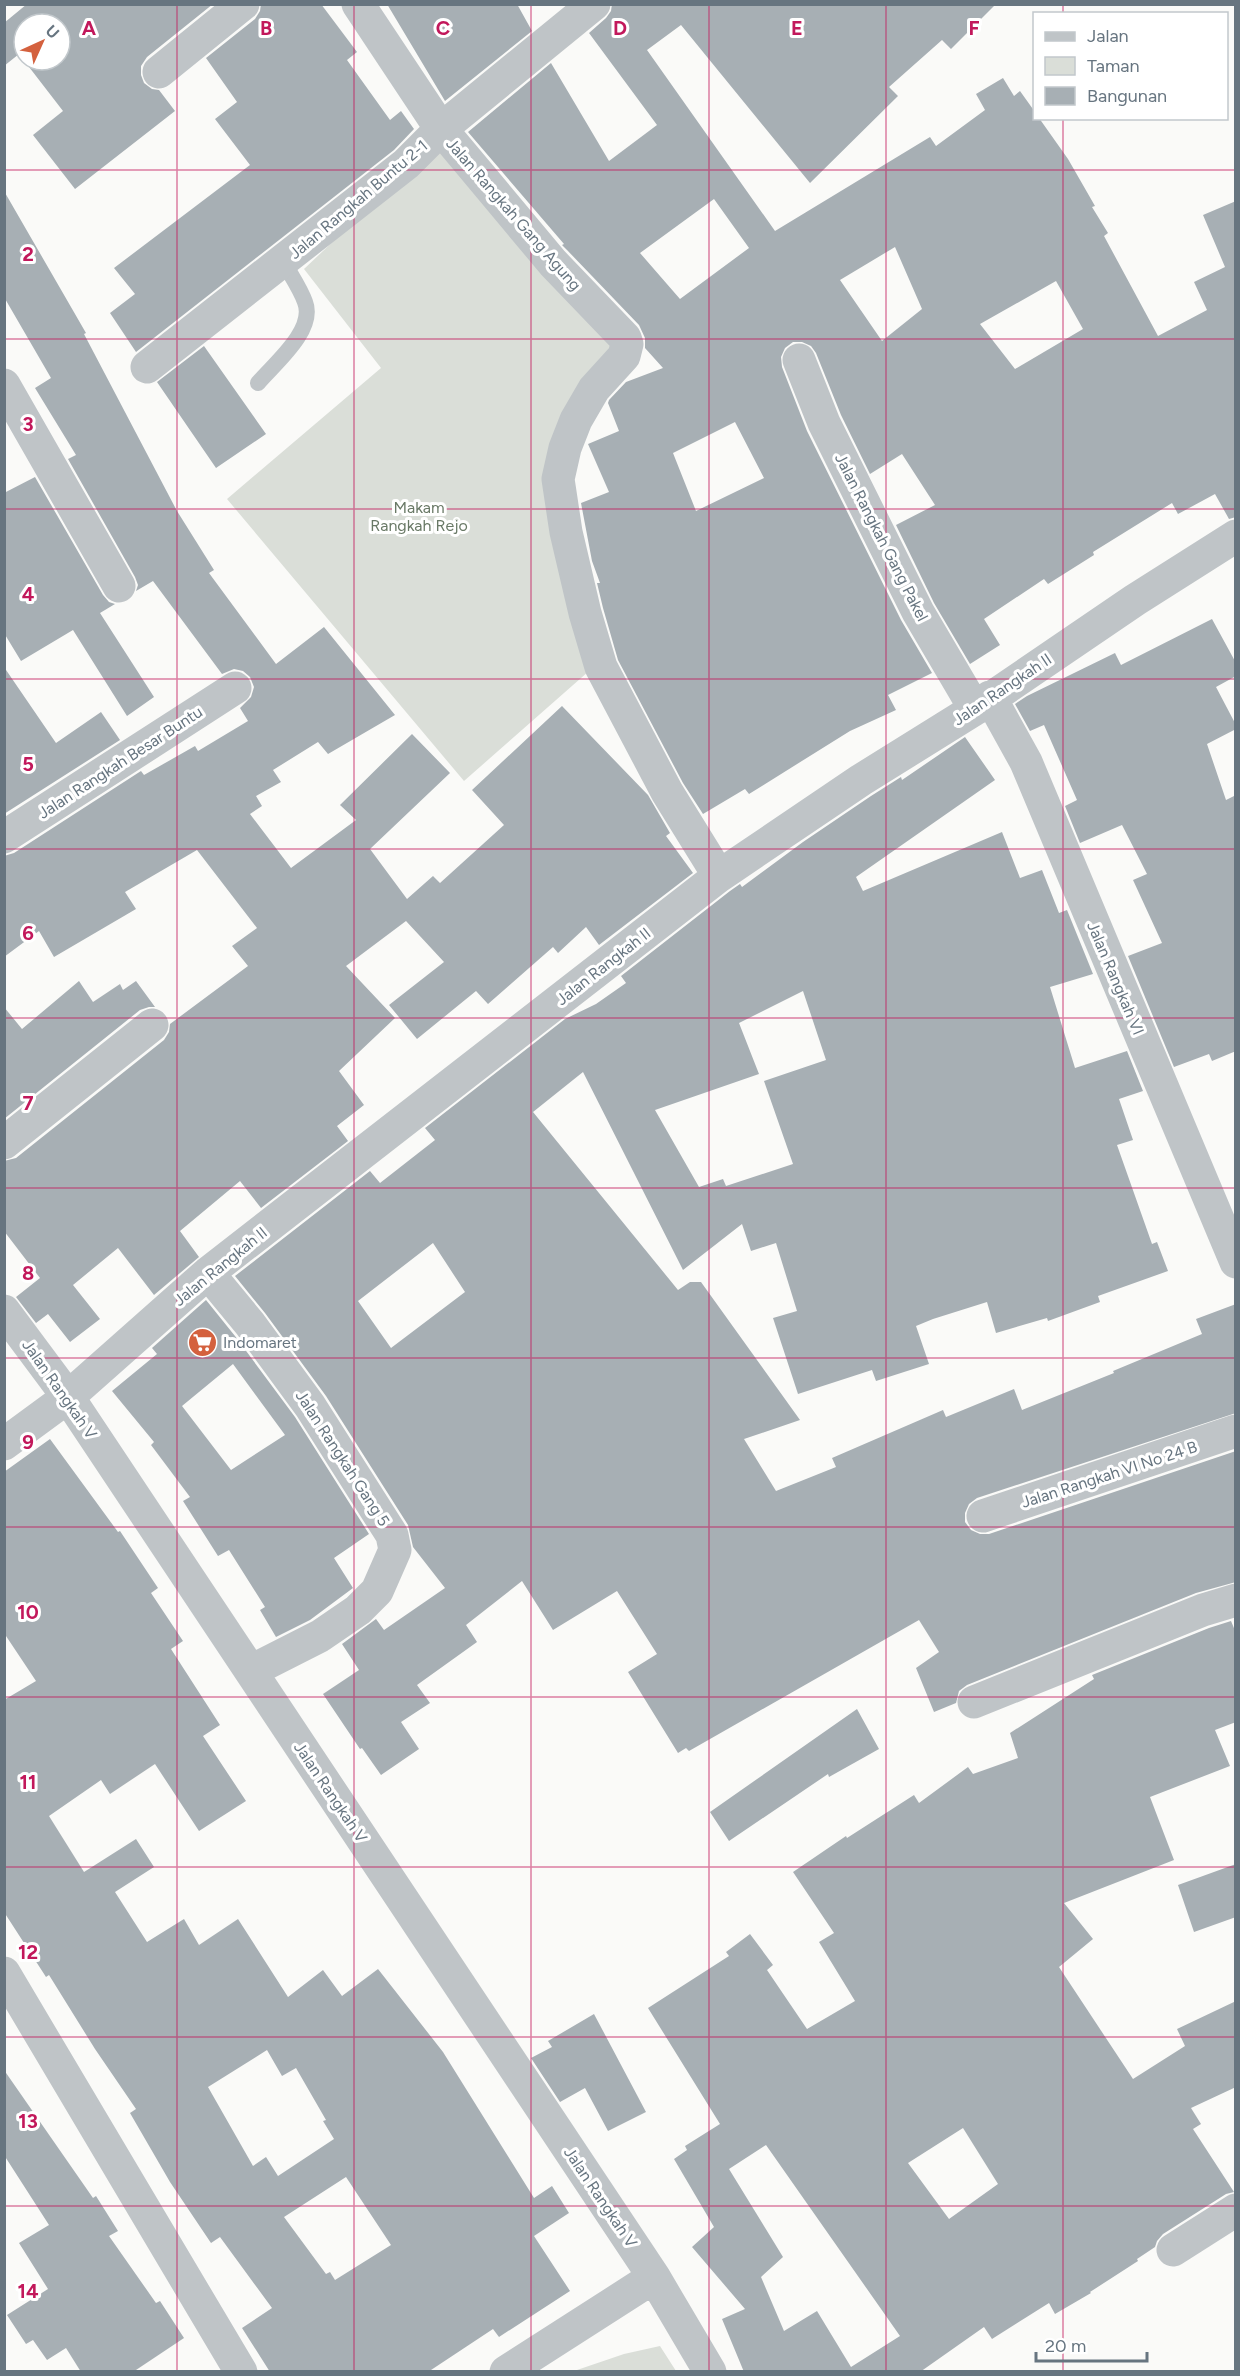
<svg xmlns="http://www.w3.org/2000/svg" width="1240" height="2376" viewBox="0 0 1240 2376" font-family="Figtree,sans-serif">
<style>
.green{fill:#daded8}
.building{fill:#a7afb4;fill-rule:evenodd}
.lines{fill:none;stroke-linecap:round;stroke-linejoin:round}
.service{stroke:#bfc4c7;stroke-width:16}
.minor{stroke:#bfc4c7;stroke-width:33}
.grid{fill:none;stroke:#c2185b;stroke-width:1.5;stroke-opacity:0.55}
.labels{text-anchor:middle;stroke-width:6;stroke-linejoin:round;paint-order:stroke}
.street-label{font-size:16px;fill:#677580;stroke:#fff}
.park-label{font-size:16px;fill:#697966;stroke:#fff}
.poi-label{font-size:16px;fill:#677580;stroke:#fff;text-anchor:start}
.grid-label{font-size:20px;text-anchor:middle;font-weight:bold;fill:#c2185b;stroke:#fff;stroke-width:6;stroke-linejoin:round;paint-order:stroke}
</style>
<rect width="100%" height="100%" fill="#fafaf8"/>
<!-- green -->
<path class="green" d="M 436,144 L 613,347 L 569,415 L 589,671 L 464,781 L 227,499 L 381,368 L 304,269 Z
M 660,2346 L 676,2371 L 574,2371 L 624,2354 Z"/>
<!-- building -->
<path class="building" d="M 27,4 L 213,4 L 147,57 L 141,66 L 141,75 L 144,83 L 152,89 L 159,90 L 175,111 L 75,189 L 33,135 L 63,111 L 19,54 L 4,66 L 4,23 ZM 24,24 L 60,24 L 60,60 L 24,60 Z
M 261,4 L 321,4 L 357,52 L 347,60 L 390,120 L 401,111 L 414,129 L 394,150 L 136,352 L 110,313 L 135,294 L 114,268 L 250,165 L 215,119 L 237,102 L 206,58 L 255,19 L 260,11 Z
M 387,4 L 517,4 L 532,31 L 445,101 Z
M 612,4 L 996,4 L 951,49 L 942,40 L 889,87 L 898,96 L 810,183 L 681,25 L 647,50 L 775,231 L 930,137 L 936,146 L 985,110 L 976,94 L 1003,78 L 1014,96 L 1020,91 L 1035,112 L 1035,118 L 1039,118 L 1068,159 L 1095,206 L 1092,207 L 1108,233 L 1104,236 L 1158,336 L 1207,310 L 1194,282 L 1225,267 L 1203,215 L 1236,201 L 1236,517 L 1229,519 L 1215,494 L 1178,514 L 1172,503 L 1093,552 L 1094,555 L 1048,584 L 1044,579 L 984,619 L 1000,645 L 970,664 L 934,603 L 896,525 L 935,505 L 902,454 L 870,474 L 841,415 L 816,353 L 811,346 L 802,342 L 793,342 L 785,348 L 781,357 L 782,367 L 807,431 L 901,620 L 932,673 L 888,695 L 896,710 L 850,731 L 749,794 L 745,789 L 703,814 L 683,783 L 618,660 L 603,608 L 597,583 L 600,583 L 592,561 L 581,503 L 609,492 L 588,444 L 619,431 L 608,403 L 609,400 L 626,382 L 663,368 L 645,348 L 645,338 L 639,325 L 567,250 L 562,245 L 564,244 L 468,132 L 551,63 L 609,161 L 657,125 L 589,33 L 606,18 L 611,11 ZM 714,199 L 749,248 L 680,299 L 640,253 ZM 895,247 L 922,309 L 882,341 L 840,280 ZM 1056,281 L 1083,329 L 1015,369 L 980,324 ZM 735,422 L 764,478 L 696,511 L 673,453 Z
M 4,191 L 86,333 L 84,334 L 177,511 L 214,570 L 209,573 L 276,664 L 324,627 L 395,715 L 328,754 L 318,742 L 273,770 L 281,782 L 256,796 L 262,806 L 250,814 L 291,868 L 356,820 L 340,805 L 412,734 L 450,773 L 370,849 L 407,899 L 433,876 L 440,883 L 504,825 L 472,790 L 562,706 L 648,795 L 670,833 L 666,836 L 693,873 L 599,945 L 586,927 L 558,953 L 553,947 L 488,1004 L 476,991 L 417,1039 L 389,1005 L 444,962 L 406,921 L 346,966 L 395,1018 L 339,1071 L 364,1105 L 337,1126 L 348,1141 L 261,1208 L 240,1181 L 180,1231 L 199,1257 L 154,1295 L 118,1248 L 73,1285 L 100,1319 L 70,1342 L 48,1314 L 36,1323 L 16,1297 L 40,1278 L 4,1231 L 4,1161 L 16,1158 L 164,1040 L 169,1032 L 170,1024 L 248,966 L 232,946 L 257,928 L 197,850 L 125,892 L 136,909 L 54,957 L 39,931 L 4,957 L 4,856 L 14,853 L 141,771 L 144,775 L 195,746 L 198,751 L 248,721 L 240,708 L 251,697 L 254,687 L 250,677 L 243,671 L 234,669 L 222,674 L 153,581 L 136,591 L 138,585 L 135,577 L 68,459 L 76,455 L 35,388 L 51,378 L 4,297 Z
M 204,346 L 266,434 L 216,468 L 157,382 Z
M 35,477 L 103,595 L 109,602 L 115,604 L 100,613 L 154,697 L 127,716 L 73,630 L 21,661 L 4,633 L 4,493 Z
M 1212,619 L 1236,663 L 1236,676 L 1216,687 L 1236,725 L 1236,729 L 1207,744 L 1226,800 L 1236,795 L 1236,1051 L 1212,1061 L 1209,1054 L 1174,1067 L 1128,956 L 1162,943 L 1133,880 L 1147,874 L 1122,825 L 1080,843 L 1065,806 L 1077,800 L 1044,725 L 1030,731 L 1015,704 L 1027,696 L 1115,653 L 1121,665 Z
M 4,667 L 56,743 L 101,712 L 120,740 L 4,814 Z
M 965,737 L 995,780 L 856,877 L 863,891 L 1002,832 L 1020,878 L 1042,870 L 1059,913 L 1067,910 L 1093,974 L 1050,987 L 1075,1068 L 1127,1051 L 1143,1091 L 1119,1099 L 1133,1140 L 1117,1145 L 1152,1244 L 1157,1242 L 1168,1271 L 1098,1296 L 1100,1302 L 1048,1321 L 1047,1318 L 996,1333 L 987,1302 L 933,1319 L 916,1326 L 929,1364 L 876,1381 L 872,1370 L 798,1394 L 773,1318 L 797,1311 L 776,1243 L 751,1251 L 742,1224 L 683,1270 L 583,1072 L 533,1112 L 678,1290 L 690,1282 L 701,1282 L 800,1420 L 744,1439 L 776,1491 L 836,1467 L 832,1458 L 943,1410 L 946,1417 L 1014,1389 L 1022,1410 L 1114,1373 L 1113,1371 L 1202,1334 L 1196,1319 L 1236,1304 L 1236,1413 L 977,1498 L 969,1504 L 965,1513 L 965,1522 L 971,1530 L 980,1534 L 989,1534 L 1236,1451 L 1236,1582 L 1196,1593 L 967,1685 L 959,1691 L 956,1703 L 934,1712 L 916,1668 L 939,1652 L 919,1620 L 689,1751 L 686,1748 L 678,1753 L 628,1672 L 657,1654 L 617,1591 L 553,1630 L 522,1581 L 466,1625 L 477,1642 L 417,1685 L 430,1703 L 401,1722 L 419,1749 L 381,1775 L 362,1748 L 360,1749 L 323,1694 L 359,1670 L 342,1644 L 376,1619 L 384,1630 L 445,1588 L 413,1547 L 408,1525 L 326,1396 L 265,1313 L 235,1276 L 370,1171 L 380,1183 L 435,1140 L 425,1128 L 565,1019 L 596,1004 L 626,983 L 621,976 L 730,891 L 740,884 L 742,887 L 803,842 L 871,796 L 901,777 L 902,780 ZM 803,991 L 826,1060 L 764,1081 L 793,1164 L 726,1186 L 723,1179 L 699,1187 L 655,1110 L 759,1074 L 739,1023 ZM 433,1243 L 465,1292 L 391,1348 L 358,1301 Z
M 79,981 L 93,1002 L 120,984 L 123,990 L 136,981 L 155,1007 L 149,1007 L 140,1010 L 4,1119 L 4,1007 L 22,1029 Z
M 206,1300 L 235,1336 L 295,1417 L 369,1534 L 334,1558 L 353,1588 L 310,1620 L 276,1637 L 260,1610 L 265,1607 L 229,1550 L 218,1556 L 183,1501 L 190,1497 L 151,1445 L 154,1442 L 112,1391 L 157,1354 L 152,1348 ZM 233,1364 L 285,1435 L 231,1470 L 182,1406 Z
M 50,1439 L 118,1532 L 120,1531 L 158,1588 L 151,1593 L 183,1641 L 171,1649 L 220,1725 L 203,1736 L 246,1801 L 199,1831 L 155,1764 L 110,1794 L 101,1780 L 49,1816 L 84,1872 L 136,1839 L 154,1867 L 115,1892 L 147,1942 L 184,1919 L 199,1945 L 238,1919 L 288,1997 L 323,1970 L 342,1996 L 378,1969 L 443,2052 L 534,2198 L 552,2186 L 569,2213 L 534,2236 L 570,2291 L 499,2337 L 493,2329 L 428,2372 L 270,2372 L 242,2328 L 272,2308 L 220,2237 L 211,2243 L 170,2182 L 130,2113 L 136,2109 L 95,2049 L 49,1975 L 46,1977 L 4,1912 L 4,1700 L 36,1681 L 4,1633 L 4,1472 ZM 267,2050 L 282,2076 L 296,2068 L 326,2120 L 323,2121 L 334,2139 L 278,2176 L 266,2157 L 253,2166 L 208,2087 ZM 346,2177 L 391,2245 L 335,2280 L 330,2272 L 326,2274 L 284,2217 Z
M 1231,1621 L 1236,1633 L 1236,1722 L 1215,1730 L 1230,1766 L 1150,1797 L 1174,1860 L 1064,1903 L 1093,1939 L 1059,1967 L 1133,2079 L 1185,2046 L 1177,2029 L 1236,2001 L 1236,2087 L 1191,2108 L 1201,2124 L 1193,2129 L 1234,2192 L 1226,2194 L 1163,2234 L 1157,2241 L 1155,2247 L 1137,2259 L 1138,2261 L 1090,2292 L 1091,2293 L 1055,2314 L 1049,2303 L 992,2339 L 984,2327 L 920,2372 L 744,2372 L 722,2319 L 745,2309 L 692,2247 L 714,2227 L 674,2159 L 687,2150 L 685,2146 L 720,2124 L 648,2008 L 729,1956 L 726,1952 L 750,1934 L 773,1965 L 767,1970 L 807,2029 L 855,2001 L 819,1942 L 834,1933 L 793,1872 L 846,1836 L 847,1838 L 914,1795 L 919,1803 L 968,1767 L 973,1774 L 1018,1758 L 1010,1733 L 1094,1679 L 1092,1675 L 1209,1628 ZM 963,2128 L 998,2184 L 949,2219 L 908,2163 ZM 766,2145 L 900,2336 L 851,2367 L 817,2311 L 784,2331 L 761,2277 L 783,2257 L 729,2169 Z
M 857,1709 L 879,1749 L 829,1777 L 828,1774 L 729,1841 L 710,1812 Z
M 1236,1864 L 1236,1917 L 1194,1932 L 1178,1885 Z
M 594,2014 L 646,2112 L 608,2131 L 585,2088 L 560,2102 L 531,2058 L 552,2047 L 548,2041 Z
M 4,2070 L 93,2198 L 96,2196 L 118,2231 L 109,2236 L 156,2303 L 160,2301 L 184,2338 L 133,2372 L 81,2372 L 66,2348 L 47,2360 L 33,2340 L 26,2344 L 7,2315 L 48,2289 L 19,2243 L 49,2225 L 4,2155 Z"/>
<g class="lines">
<!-- service -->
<path class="service" d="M 258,383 C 274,364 316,330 305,302 C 300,288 290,274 283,261"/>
<!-- minor -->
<path class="minor" d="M 358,4 L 441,129 L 553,263 L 625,338 L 627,344 L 624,356 L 594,389 L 576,420 L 565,448 L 558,479 L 566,532 L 585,613 L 601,667 L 667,792 L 719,876
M 159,72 L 243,4
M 799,360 L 824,423 L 918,612 L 975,709
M 147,367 L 406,164 L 441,129 L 594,4
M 4,385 L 119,586
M 990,697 L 1026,762 L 1236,1262
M 4,837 L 235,688
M 4,1143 L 152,1025
M 208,1273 L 250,1324 L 310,1406 L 392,1535 L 395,1550 L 377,1591 L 358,1610 L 320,1636 L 251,1671
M 4,1311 L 68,1397 L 654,2277 L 710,2372
M 4,1444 L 68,1397 L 208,1273 L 719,876 L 861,780 L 975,709 L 1135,600 L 1236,536
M 983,1516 L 1236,1431
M 974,1702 L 1203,1610 L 1236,1600
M 4,1973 L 241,2372
M 1173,2250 L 1236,2210
M 506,2372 L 654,2277"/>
</g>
<!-- grid -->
<path class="grid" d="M 177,4 L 177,2372M 354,4 L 354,2372M 531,4 L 531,2372M 709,4 L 709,2372M 886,4 L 886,2372M 1063,4 L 1063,14M 1063,118 L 1063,2372M 4,170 L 1236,170M 4,339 L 1236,339M 4,509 L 1236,509M 4,679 L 1236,679M 4,849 L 1236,849M 4,1018 L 1236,1018M 4,1188 L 1236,1188M 4,1358 L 1236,1358M 4,1527 L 1236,1527M 4,1697 L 1236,1697M 4,1867 L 1236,1867M 4,2037 L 1236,2037M 4,2206 L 1236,2206"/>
<!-- icons -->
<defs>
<symbol id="supermarket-disc" viewBox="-11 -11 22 22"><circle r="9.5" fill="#d4613e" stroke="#fff"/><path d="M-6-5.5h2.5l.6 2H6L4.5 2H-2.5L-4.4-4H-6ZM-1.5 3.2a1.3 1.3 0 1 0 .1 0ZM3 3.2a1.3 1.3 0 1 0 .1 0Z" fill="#fff"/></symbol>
</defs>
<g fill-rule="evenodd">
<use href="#supermarket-disc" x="186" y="1326" width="33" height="33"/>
</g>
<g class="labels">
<!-- street labels -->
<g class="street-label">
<text transform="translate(358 199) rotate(-40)" y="6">Jalan Rangkah Buntu 2-1</text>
<text transform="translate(514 214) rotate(49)" y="6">Jalan Rangkah Gang Agung</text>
<text transform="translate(882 537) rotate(63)" y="6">Jalan Rangkah Gang Pakel</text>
<text transform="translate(1002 689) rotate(-34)" y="6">Jalan Rangkah II</text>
<text transform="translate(120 762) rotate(-33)" y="6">Jalan Rangkah Besar Buntu</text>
<text transform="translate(603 966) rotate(-38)" y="6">Jalan Rangkah II</text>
<text transform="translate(1116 978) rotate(67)" y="6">Jalan Rangkah VI</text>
<text transform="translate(220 1266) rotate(-39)" y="6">Jalan Rangkah II</text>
<text transform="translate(60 1389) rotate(55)" y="6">Jalan Rangkah V</text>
<text transform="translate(343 1458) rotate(57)" y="6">Jalan Rangkah Gang 5</text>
<text transform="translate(1109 1474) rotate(-18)" y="6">Jalan Rangkah VI No 24 B</text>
<text transform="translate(331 1792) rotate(56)" y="6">Jalan Rangkah V</text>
<text transform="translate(601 2197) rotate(56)" y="6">Jalan Rangkah V</text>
</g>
<!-- park labels -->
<g class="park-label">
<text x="419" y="513">Makam<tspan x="419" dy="18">Rangkah Rejo</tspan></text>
</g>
<!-- poi labels -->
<g class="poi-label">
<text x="223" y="1348">Indomaret</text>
</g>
</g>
<g class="grid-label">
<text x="89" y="35">A</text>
<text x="266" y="35">B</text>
<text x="443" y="35">C</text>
<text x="620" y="35">D</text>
<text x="797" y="35">E</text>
<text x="974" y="35">F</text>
<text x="28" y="261">2</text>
<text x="28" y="431">3</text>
<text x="28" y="601">4</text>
<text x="28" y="771">5</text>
<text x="28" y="940">6</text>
<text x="28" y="1110">7</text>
<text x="28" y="1280">8</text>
<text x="28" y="1449">9</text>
<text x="28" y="1619">10</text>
<text x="28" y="1789">11</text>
<text x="28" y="1959">12</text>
<text x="28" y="2128">13</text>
<text x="28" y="2298">14</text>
</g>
<!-- border -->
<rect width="1240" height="2376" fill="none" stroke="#677580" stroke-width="12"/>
<!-- legend -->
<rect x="1033" y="12" width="195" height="108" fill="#ffffff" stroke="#c2c8cc" stroke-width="1.5"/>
<rect x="1045" y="32" width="30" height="9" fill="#bfc4c7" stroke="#c2c8cc" stroke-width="1.5"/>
<text x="1087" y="42" font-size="18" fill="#677580">Jalan</text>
<rect x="1045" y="57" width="30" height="18" fill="#daded8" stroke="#c2c8cc" stroke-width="1.5"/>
<text x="1087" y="72" font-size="18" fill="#677580">Taman</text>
<rect x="1045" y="87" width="30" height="18" fill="#a7afb4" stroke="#c2c8cc" stroke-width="1.5"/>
<text x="1087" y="102" font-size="18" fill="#677580">Bangunan</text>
<!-- north arrow -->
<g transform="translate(42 42) rotate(45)"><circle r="28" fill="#ffffff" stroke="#c2c8cc" stroke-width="1.5"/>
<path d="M0-4.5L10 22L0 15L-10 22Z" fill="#d4613e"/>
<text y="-9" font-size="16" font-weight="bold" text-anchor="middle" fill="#677580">U</text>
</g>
<!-- scale -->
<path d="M1036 2352v9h111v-9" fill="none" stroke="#677580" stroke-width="3"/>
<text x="1045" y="2352" font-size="18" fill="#677580" stroke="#ffffff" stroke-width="4.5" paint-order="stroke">20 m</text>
</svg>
